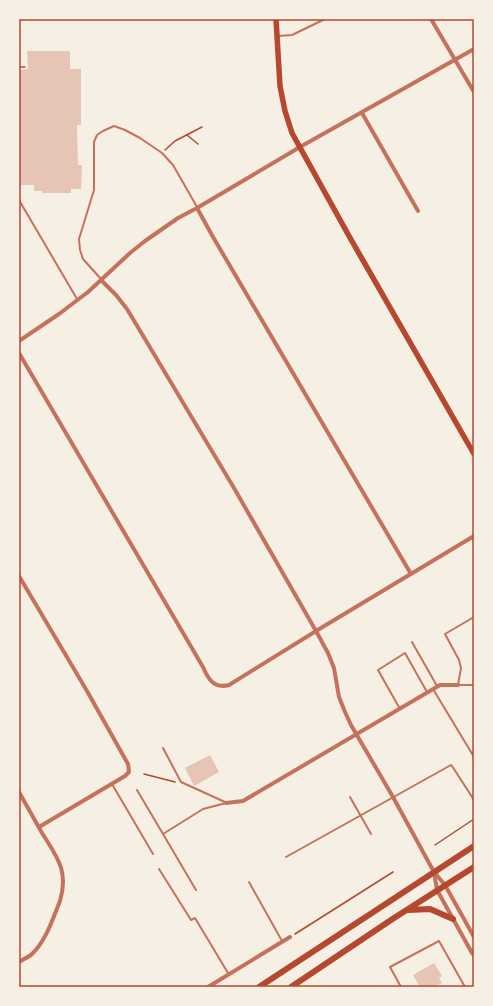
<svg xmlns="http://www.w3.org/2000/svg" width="493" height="1006" viewBox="0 0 493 1006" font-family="'Noto Sans',sans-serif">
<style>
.building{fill:#e6c5b7}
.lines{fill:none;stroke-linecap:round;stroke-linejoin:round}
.path{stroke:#b5482f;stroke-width:1.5}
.service{stroke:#c5725c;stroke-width:2}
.minor{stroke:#c5725c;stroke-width:4}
.secondary{stroke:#b5482f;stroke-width:5.5}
.primary{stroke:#b5482f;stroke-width:6}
.neatline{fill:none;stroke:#b5482f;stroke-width:1.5}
</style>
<rect width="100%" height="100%" fill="#f6efe4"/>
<!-- building -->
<path class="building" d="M 27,51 L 70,51 L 70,69 L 81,69 L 81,125 L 77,125 L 78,165 L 82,165 L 81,189 L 71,189 L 71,193 L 42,193 L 42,191 L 34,191 L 34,185 L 19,185 L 19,70 L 28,69 Z
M 210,755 L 219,772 L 194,786 L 185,768 Z
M 434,963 L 442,976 L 439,978 L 442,983 L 435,987 L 424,987 L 423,986 L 420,987 L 413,975 Z"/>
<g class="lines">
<!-- path -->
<path class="path" d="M 19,67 L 25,67
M 187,135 L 198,144
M 165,150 L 175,141 L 202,127
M 144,774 L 175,782
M 435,845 L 474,819
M 295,934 L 393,872"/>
<!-- service -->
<path class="service" d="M 278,36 L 292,35 L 325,19
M 19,200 L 77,299
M 101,279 L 83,259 L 80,250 L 79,239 L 94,190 L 94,142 L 97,135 L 103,131 L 114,126 L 125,130 L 140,138 L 162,153 L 173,165 L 197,207
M 474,617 L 445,634 L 459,660 L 461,668 L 458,685 L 474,685
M 412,642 L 437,686
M 433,689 L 474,757
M 400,709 L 378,670 L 405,653 L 427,692
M 163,748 L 181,782 L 225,802
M 112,784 L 153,854
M 137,790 L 163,834 L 203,809 L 226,803
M 350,797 L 371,834
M 163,834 L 196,890
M 286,857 L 451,765 L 452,766 L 474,800
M 159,869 L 191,920 L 195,918 L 228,973
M 249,882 L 282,941
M 401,987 L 390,967 L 439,941 L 465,987"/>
<!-- minor -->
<path class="minor" d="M 431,19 L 474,92
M 362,113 L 418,211
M 197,208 L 213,237 L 411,574
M 101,280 L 116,295 L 127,309 L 139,329 L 234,488 L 316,631 L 328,653 L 334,668 L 339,697 L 345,712 L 351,725 L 393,797 L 434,872 L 445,885 L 474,937
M 19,341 L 59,314 L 88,292 L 130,253 L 145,241 L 178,218 L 197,208 L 300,147 L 474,49
M 19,353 L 203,667 C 208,679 214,689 229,685 L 316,631 L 474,536
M 19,576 L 87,691 L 128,764 L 129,772 L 125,776 L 39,827
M 19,792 C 27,806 34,819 42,833 C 57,857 69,871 60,901 C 53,918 46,941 32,954 C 29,957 23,959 19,962
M 226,803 L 243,801 L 440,685 L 458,685
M 434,872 L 437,890 L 472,953 L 474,955
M 208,987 L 290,937"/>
<!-- secondary -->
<path class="secondary" d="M 276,19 L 280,86 L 285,111 L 292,133 L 349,236 L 474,454"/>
<!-- primary -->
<path class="primary" d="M 409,910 L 430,909 L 453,919
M 259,987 L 474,846
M 291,987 L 394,918 L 474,867"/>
</g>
<!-- border -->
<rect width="493" height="1006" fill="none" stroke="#f6efe4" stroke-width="40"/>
<rect x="20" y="20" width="453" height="966" class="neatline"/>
</svg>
